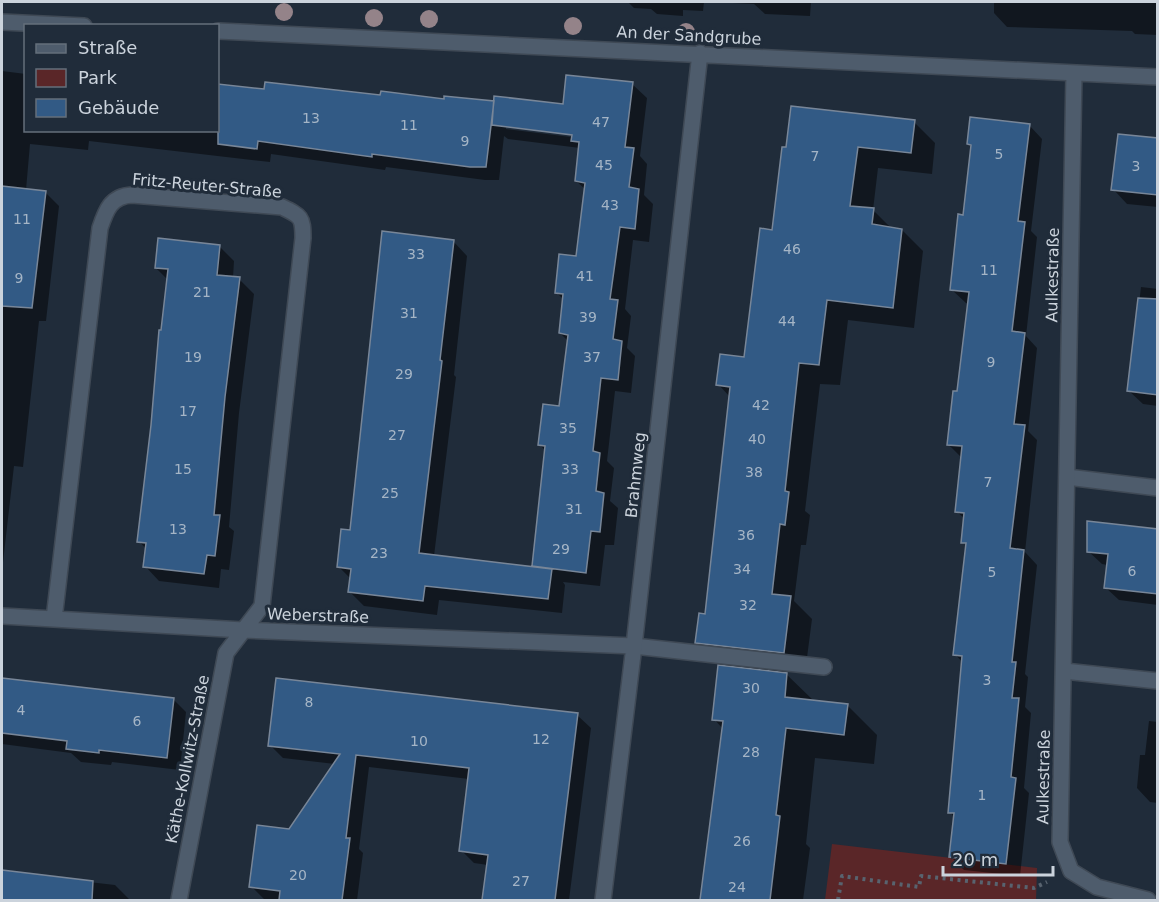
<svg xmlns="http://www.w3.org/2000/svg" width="1159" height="902" viewBox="0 0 1159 902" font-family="'DejaVu Sans',sans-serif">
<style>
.green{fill:#5a2628}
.shadow{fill:#0007;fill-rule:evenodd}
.building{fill:#325a85;stroke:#788698;stroke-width:1.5}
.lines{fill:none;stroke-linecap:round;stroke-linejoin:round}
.service-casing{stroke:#3f4955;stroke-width:18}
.minor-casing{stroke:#3f4955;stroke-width:18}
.path{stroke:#58636f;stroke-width:4;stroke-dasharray:3 4.5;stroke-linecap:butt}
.service{stroke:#4e5c6c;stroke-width:15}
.minor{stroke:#4e5c6c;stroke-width:15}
.tree{fill:#948389}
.labels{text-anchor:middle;stroke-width:6;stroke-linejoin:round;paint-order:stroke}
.number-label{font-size:14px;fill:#a5b5c6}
.street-label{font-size:16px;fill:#cbd3dc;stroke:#202c3a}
</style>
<rect width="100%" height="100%" fill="#202c3a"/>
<!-- green -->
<path class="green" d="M 832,844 L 1037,868 L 1036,900 L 825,900 Z"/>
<!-- shadow -->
<path class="shadow" d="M 628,2 L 704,2 L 703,11 L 683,10 L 683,16 L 657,14 L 651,9 L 634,8 Z
M 711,2 L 811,2 L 810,16 L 765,14 L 754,4 Z
M 994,2 L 1158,2 L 1158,35 L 1135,34 L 1132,31 L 1007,27 L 994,13 Z
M 2,71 L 26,74 L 26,130 L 218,130 L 218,86 L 265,91 L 564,105 L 632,84 L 647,98 L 640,156 L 647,164 L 644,195 L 653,204 L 649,242 L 633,240 L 625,309 L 631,316 L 627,348 L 635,356 L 631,393 L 615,391 L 607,461 L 614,468 L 610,501 L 618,508 L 614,545 L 605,545 L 600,586 L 563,582 L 565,585 L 562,613 L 439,600 L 437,615 L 364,606 L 349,591 L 351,579 L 339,567 L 453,241 L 467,256 L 454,375 L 456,377 L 434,556 L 536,568 L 533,566 L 546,451 L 540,445 L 560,408 L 568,341 L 560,333 L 564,300 L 556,292 L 577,257 L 586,190 L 576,181 L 580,148 L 508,139 L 504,136 L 499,180 L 485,180 L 386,167 L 385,170 L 271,154 L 270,162 L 89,141 L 88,150 L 30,144 L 26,190 L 45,192 L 59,206 L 46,321 L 39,321 L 23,467 L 14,466 L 2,571 ZM 506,126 L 579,135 L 579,138 L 506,129 Z
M 914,122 L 935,143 L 932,174 L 878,168 L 873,210 L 892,229 L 902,230 L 923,251 L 914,328 L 848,320 L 840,385 L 820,384 L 805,511 L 810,515 L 806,545 L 801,545 L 794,601 L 812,619 L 805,673 L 783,671 L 814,701 L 847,705 L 877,735 L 874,764 L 815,758 L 806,844 L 810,848 L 803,900 L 702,900 L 723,729 L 714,719 L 720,664 L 697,642 L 706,615 L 730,397 L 718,384 L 746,359 L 773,231 L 784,149 Z
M 1029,125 L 1042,139 L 1031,231 L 1037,237 L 1026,336 L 1037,348 L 1028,431 L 1037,440 L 1025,552 L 1037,565 L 1025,674 L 1028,677 L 1025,707 L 1031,713 L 1024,788 L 1029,793 L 1020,876 L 964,870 L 950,856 L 955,818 L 950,812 L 963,663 L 955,654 L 967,546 L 963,542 L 965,519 L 956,511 L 962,458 L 948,444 L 959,393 L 969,304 L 966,303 L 952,290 L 965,216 L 972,146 L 969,144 Z
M 1158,140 L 1158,207 L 1127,204 L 1113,189 Z
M 220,247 L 234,261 L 233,278 L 239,279 L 254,294 L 239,413 L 229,527 L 234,531 L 229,570 L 221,569 L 219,588 L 159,581 L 145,566 L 146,549 L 139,541 L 168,280 L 156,268 Z
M 1141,287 L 1158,289 L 1158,406 L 1143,404 L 1129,391 Z
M 1158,530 L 1158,605 L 1119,600 L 1105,587 L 1108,565 L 1102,564 L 1088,551 Z
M 2,679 L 173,699 L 186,712 L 180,770 L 112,762 L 111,765 L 81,762 L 71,753 L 2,744 Z
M 577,715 L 591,728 L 569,900 L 484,900 L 488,865 L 474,863 L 461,850 L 469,779 L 369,767 L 359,849 L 363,853 L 357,900 L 265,900 L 251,886 L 335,764 L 283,758 L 270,745 Z
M 1149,721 L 1158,722 L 1158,803 L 1150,802 L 1137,788 L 1140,755 L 1145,755 Z
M 2,872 L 115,885 L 130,900 L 2,900 Z"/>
<!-- building -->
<path class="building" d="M 566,75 L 633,82 L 625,147 L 634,148 L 629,187 L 639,189 L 635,229 L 620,227 L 610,299 L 618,300 L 613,339 L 622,341 L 618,380 L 601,378 L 593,451 L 600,453 L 596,491 L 604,493 L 600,532 L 591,531 L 586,573 L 532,566 L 545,446 L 538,445 L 543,404 L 559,406 L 568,335 L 559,333 L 563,294 L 555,293 L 559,254 L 576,256 L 585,183 L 575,181 L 579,142 L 571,141 L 572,135 L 492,125 L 494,96 L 563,104 Z
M 265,82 L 380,95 L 381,91 L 444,99 L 444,96 L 494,101 L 486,167 L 470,167 L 372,154 L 372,157 L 258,141 L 257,149 L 218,144 L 218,84 L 264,89 Z
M 791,106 L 915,120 L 911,153 L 858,147 L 850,206 L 874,208 L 872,224 L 902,229 L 893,308 L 827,300 L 819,365 L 799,363 L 785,491 L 789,492 L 785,525 L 780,524 L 772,594 L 791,596 L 784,653 L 695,643 L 699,613 L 705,614 L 730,387 L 716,385 L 720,354 L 744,357 L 760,228 L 772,230 L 782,147 L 786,147 Z
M 970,117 L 1030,124 L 1018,221 L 1025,222 L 1012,331 L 1025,333 L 1014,424 L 1025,425 L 1010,548 L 1024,550 L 1012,662 L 1016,662 L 1012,698 L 1019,698 L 1011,777 L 1016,778 L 1006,864 L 949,857 L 954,813 L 948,813 L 962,656 L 953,655 L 966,543 L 961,543 L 964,513 L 955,512 L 962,446 L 947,445 L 953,391 L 957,391 L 969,292 L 950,290 L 958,214 L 963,215 L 971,145 L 967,144 Z
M 1118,134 L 1158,138 L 1158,195 L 1111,190 Z
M 2,186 L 46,191 L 32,308 L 2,306 Z
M 382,231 L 454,240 L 440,360 L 442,361 L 419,553 L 552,569 L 548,599 L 425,586 L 423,601 L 348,592 L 351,569 L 337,567 L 341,529 L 350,530 Z
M 158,238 L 220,245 L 217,275 L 240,277 L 225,397 L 214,515 L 220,515 L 215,556 L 207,555 L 204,574 L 143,567 L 146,543 L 137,542 L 151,425 L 159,330 L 161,330 L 168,269 L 155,268 Z
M 1138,298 L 1158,299 L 1158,395 L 1127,391 Z
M 1087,521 L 1158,529 L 1158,594 L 1104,588 L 1108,554 L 1087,552 Z
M 718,665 L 787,673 L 785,697 L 848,704 L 844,735 L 786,728 L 776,815 L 780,816 L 770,900 L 700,900 L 723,721 L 712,720 Z
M 2,678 L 174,698 L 167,758 L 99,750 L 99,753 L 66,749 L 67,741 L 2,733 Z
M 276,678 L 578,713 L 555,900 L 482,900 L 488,855 L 459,851 L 469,768 L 356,755 L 346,838 L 350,838 L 342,900 L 279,900 L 280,891 L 249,887 L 257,825 L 289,829 L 340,754 L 268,746 Z
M 2,870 L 93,881 L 92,900 L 2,900 Z"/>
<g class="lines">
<defs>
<path id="service" d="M 1067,477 L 1158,488
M 634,646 L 824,667
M 1064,671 L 1158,681"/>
<path id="minor" d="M 2,22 L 84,26
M 218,31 L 1158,77
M 1074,73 L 1060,842 L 1071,871 L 1097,887 L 1148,900
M 2,616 L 243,630 L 634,646
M 54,619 L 100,228 C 106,210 111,196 132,195 L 282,207 C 301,216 303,217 303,238 L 262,606 L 226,653 L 179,900
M 603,900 L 634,646 L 700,53"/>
</defs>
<!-- service casing -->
<use href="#service" class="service-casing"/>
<!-- minor casing -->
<use href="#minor" class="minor-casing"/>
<!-- path -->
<path class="path" d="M 838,900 L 842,876 L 919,887 L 921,876 L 1034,888 L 1047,882"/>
<!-- service -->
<use href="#service" class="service"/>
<!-- minor -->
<use href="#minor" class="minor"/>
</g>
<!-- trees -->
<g class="tree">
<circle cx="284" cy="12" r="9"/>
<circle cx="374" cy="18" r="9"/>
<circle cx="429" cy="19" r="9"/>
<circle cx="573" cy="26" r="9"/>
<circle cx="686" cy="32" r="9"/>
</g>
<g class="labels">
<!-- number labels -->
<g class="number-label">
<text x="311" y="123">13</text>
<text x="601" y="127">47</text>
<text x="409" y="130">11</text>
<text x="465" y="146">9</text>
<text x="999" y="159">5</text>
<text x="815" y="161">7</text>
<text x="604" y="170">45</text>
<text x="1136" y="171">3</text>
<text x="610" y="210">43</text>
<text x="22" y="224">11</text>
<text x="792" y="254">46</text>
<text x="416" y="259">33</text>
<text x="989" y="275">11</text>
<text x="585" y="281">41</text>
<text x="19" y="283">9</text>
<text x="202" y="297">21</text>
<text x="409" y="318">31</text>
<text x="588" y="322">39</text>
<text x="787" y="326">44</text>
<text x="193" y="362">19</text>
<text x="592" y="362">37</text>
<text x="991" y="367">9</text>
<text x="404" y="379">29</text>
<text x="761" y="410">42</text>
<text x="188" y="416">17</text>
<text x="568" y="433">35</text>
<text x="397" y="440">27</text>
<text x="757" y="444">40</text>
<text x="183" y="474">15</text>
<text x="570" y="474">33</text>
<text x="754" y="477">38</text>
<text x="988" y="487">7</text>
<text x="390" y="498">25</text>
<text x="574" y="514">31</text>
<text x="178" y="534">13</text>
<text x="746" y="540">36</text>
<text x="561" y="554">29</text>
<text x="379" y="558">23</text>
<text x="742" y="574">34</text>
<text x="1132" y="576">6</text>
<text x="992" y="577">5</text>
<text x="748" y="610">32</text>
<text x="987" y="685">3</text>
<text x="751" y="693">30</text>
<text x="309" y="707">8</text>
<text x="21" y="715">4</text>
<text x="137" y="726">6</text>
<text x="541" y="744">12</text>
<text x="419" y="746">10</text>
<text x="751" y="757">28</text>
<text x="982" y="800">1</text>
<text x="742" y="846">26</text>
<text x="298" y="880">20</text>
<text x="521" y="886">27</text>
<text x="737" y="892">24</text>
</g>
<!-- street labels -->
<g class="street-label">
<text transform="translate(689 35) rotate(3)" y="6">An der Sandgrube</text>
<text transform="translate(207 185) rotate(5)" y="6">Fritz-Reuter-Straße</text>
<text transform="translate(1052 275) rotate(-89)" y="6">Aulkestraße</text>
<text transform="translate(635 475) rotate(-84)" y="6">Brahmweg</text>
<text transform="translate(318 615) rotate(2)" y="6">Weberstraße</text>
<text transform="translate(187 759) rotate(-79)" y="6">Käthe-Kollwitz-Straße</text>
<text transform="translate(1043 777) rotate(-89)" y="6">Aulkestraße</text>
</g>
</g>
<!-- border -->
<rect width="1159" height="902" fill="none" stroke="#cbd3dc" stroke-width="6"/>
<!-- legend -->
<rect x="24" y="24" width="195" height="108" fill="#202c3a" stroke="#646f7b" stroke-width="1.5"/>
<rect x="36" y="44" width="30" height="9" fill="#4e5c6c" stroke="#646f7b" stroke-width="1.5"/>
<text x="78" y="54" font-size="18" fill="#cbd3dc">Straße</text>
<rect x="36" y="69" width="30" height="18" fill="#5a2628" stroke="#646f7b" stroke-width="1.5"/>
<text x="78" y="84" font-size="18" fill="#cbd3dc">Park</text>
<rect x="36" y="99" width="30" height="18" fill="#325a85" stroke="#646f7b" stroke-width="1.5"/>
<text x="78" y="114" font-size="18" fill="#cbd3dc">Gebäude</text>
<!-- scale -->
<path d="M943 866v9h110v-9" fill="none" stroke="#cbd3dc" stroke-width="3"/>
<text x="952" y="866" font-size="18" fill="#cbd3dc" stroke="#202c3a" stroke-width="4.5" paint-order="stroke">20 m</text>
</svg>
